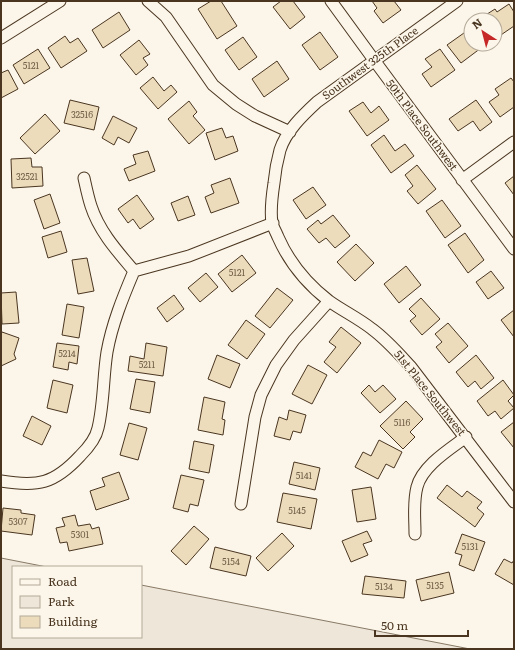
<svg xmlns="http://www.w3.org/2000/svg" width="515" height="650" viewBox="0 0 515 650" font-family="Literata,serif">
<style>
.green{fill:#ede6d9;stroke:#887966}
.building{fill:#ecdcbc;stroke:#4a3520}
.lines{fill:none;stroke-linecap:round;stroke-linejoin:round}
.minor-casing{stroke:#4a3520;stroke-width:13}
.minor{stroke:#fbf6e9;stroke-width:11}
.labels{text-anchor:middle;stroke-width:3;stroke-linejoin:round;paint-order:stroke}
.number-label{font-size:9px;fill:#725f47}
.street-label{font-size:11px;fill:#4a3520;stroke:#fbf6e9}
</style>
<rect width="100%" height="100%" fill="#fbf6e9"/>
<!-- green -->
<path class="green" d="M 1,558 L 47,567 L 13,567 L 13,637 L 141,637 L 141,585 L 470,649 L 1,649 Z"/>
<!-- building -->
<path class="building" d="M 211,1 L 221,1 L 237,26 L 217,39 L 198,9 Z
M 281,1 L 293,1 L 305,17 L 290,29 L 273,7 Z
M 372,1 L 394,1 L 401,10 L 383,23 L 374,11 L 377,8 Z
M 509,4 L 514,12 L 514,26 L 495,39 L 495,20 L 482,20 L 481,18 L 495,9 L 497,12 Z
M 119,12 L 130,30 L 103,48 L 92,30 Z
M 471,28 L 471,44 L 485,45 L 461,63 L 447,45 Z
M 320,32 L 338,57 L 320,70 L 302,45 Z
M 65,36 L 70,43 L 78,38 L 87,51 L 61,68 L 48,48 Z
M 243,37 L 257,57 L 239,70 L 225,50 Z
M 139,40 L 150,54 L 143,58 L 148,65 L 136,75 L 120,55 Z
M 38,49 L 50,68 L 24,84 L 13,65 Z
M 440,49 L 455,70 L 431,87 L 422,74 L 432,67 L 425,59 Z
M 277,61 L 289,79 L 264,97 L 252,79 Z
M 8,70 L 18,89 L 1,98 L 1,73 Z
M 153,77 L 164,91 L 171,85 L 177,92 L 158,109 L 140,88 Z
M 511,78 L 514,82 L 514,107 L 500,117 L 489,102 L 499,95 L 495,89 Z
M 70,100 L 99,107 L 94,130 L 64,123 Z
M 476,100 L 492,122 L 480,131 L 473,121 L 458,131 L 449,119 Z
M 189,101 L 197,112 L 193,116 L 205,130 L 189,144 L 168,119 Z
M 363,102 L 371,113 L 379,106 L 389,120 L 367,136 L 349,111 Z
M 45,114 L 60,131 L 35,154 L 20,138 Z
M 113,116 L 137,128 L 129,143 L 118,137 L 114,145 L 102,138 Z
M 222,128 L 226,138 L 233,136 L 238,151 L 215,160 L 206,133 Z
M 384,135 L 395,151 L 405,144 L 414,156 L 391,173 L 371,145 Z
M 148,151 L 155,171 L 129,181 L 124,169 L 136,164 L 133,155 Z
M 31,158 L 32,167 L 42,167 L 43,186 L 12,188 L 11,159 Z
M 417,165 L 436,189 L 418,204 L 407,191 L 413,186 L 405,175 Z
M 514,176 L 514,195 L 505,183 Z
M 230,178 L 239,203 L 211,213 L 205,197 L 214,193 L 211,185 Z
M 313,187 L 326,205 L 306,219 L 293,200 Z
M 50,194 L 60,223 L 44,229 L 34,200 Z
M 137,195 L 154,219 L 140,229 L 133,219 L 128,223 L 118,209 Z
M 188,196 L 195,215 L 178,221 L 171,203 Z
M 442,200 L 461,226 L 445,238 L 426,211 Z
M 333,215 L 350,236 L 335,248 L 326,238 L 319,243 L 307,229 L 318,220 L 321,224 Z
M 61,231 L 67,252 L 48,258 L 42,237 Z
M 465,233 L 484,260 L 468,273 L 448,245 Z
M 356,244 L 374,263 L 355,281 L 337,262 Z
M 242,255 L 256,273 L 232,292 L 218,274 Z
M 87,258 L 94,291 L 78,294 L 72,260 Z
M 406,266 L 421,285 L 399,303 L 384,284 Z
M 491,271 L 504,288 L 488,299 L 476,282 Z
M 206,273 L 218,287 L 200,302 L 188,288 Z
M 277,288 L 293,300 L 270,328 L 255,316 Z
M 16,292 L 19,323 L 2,324 L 1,293 Z
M 174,295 L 184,309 L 167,322 L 157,308 Z
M 421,298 L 440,319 L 422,335 L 410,321 L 416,316 L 409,309 Z
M 67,304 L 84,307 L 79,338 L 62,335 Z
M 514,310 L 514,337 L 501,320 Z
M 246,320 L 265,334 L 247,359 L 228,345 Z
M 448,323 L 468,346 L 449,363 L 436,347 L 442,342 L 435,334 Z
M 341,327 L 361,343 L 337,373 L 324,362 L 336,347 L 329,342 Z
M 2,332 L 19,338 L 14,354 L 16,359 L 1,366 L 1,335 Z
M 57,343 L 79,346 L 77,364 L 69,362 L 68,370 L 53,367 Z
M 146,343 L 167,347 L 163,376 L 128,371 L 130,356 L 144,359 Z
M 217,355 L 240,364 L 230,388 L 208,379 Z
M 476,355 L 494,378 L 481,389 L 475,381 L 468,387 L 456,372 Z
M 308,365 L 327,375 L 312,404 L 292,394 Z
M 136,379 L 155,382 L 150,413 L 130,409 Z
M 53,380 L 73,385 L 67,413 L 47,408 Z
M 503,380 L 514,395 L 508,401 L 514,408 L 501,419 L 495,411 L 488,416 L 477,401 Z
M 369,385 L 375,392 L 383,385 L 396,399 L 380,413 L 361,393 Z
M 204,397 L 225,402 L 222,419 L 225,420 L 223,435 L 198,430 Z
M 406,401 L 423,419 L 410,432 L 415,437 L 403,449 L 380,426 Z
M 289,410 L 306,415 L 301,433 L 293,431 L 290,440 L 274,436 L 279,417 L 287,420 Z
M 32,416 L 51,426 L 42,445 L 23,436 Z
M 514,422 L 514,448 L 501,432 Z
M 129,423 L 147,428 L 138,460 L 120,455 Z
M 379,440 L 402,452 L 394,468 L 386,464 L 378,479 L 355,467 L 363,452 L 371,456 Z
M 194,441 L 214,445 L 209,473 L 189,469 Z
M 294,462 L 320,468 L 315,490 L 289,484 Z
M 119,472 L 129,499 L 96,510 L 90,491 L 105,486 L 102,478 Z
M 181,475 L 204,480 L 198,506 L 190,504 L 188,512 L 173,508 Z
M 447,485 L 462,497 L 467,491 L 482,502 L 477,508 L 484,514 L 475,527 L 437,498 Z
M 371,487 L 376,519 L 357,522 L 352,490 Z
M 283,493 L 317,499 L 311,529 L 277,522 Z
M 3,508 L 21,510 L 21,513 L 35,515 L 32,535 L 1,531 Z
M 75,515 L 78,526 L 90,524 L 92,529 L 99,527 L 103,544 L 69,551 L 67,542 L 60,543 L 56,528 L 65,526 L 62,518 Z
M 194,526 L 209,539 L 186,565 L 171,551 Z
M 367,531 L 372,541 L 363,544 L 368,555 L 351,562 L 342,541 Z
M 282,533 L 294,546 L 268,571 L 256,558 Z
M 462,534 L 485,542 L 474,571 L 459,565 L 462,555 L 455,553 Z
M 215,547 L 251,556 L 246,576 L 210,568 Z
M 504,559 L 512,563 L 514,560 L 514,585 L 495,574 Z
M 449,572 L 454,593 L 421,601 L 416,580 Z
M 365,576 L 406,581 L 404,598 L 362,594 Z"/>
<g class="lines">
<defs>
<path id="minor" d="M 148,1 L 166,17 L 213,85 L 236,104 L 255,116 L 290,132
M 331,1 L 374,60 L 514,249
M 457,1 L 317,102 C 303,115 286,131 280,150 C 277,161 275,172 274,183 C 272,196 270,210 272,223 C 273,227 276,232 278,237 C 289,262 307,284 329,301 C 343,311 358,318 372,329 C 387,340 399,354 411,367 L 514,502
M 1,38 L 60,1
M 84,178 C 86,187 88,197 91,206 C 99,231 117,251 134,271
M 462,180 L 514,142
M 1,481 C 38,487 54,484 80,456 C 87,449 96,438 98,428 C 104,403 103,377 107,352 C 112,324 123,297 134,271 L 189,256 L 273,223
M 241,504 L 255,417 L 261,395 L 276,365 L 294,340 L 329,301
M 415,534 C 415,518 413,502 417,487 C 422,466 450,449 466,437"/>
</defs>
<!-- minor casing -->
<use href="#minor" class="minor-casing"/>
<!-- minor -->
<use href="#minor" class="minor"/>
</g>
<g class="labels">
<!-- number labels -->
<g class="number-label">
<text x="31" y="69">5121</text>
<text x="82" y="118">32516</text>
<text x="27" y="180">32521</text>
<text x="237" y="276">5121</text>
<text x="67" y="357">5214</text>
<text x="147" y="368">5211</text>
<text x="402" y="426">5116</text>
<text x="304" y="479">5141</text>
<text x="297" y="514">5145</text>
<text x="18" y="525">5307</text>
<text x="80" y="538">5301</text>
<text x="470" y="550">5131</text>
<text x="231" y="565">5154</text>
<text x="435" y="589">5135</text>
<text x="384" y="590">5134</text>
</g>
<!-- street labels -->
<g class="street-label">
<text transform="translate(370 63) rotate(-36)" y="4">Southwest 325th Place</text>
<text transform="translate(422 125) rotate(53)" y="4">50th Place Southwest</text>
<text transform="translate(430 393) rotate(51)" y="4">51st Place Southwest</text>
</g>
</g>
<!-- border -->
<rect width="515" height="650" fill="none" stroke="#4a3520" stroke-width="4"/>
<!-- legend -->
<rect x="12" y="566" width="130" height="72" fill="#fbf6e9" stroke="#b4a999"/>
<rect x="20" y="579" width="20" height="6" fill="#fbf6e9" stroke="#b4a999"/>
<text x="48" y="586" font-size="12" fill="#4a3520">Road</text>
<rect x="20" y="596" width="20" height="12" fill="#ede6d9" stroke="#b4a999"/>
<text x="48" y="606" font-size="12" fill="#4a3520">Park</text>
<rect x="20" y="616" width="20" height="12" fill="#ecdcbc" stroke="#b4a999"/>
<text x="48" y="626" font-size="12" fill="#4a3520">Building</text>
<!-- north arrow -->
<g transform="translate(483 32) rotate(324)"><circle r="19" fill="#fbf6e9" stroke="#b4a999"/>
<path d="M0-3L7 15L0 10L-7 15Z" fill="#c62828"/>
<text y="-6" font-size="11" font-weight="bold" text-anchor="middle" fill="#4a3520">N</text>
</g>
<!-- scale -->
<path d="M375 630v6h93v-6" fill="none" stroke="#4a3520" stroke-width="2"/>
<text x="381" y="630" font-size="12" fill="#4a3520" stroke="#fbf6e9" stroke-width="3" paint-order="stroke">50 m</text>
</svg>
